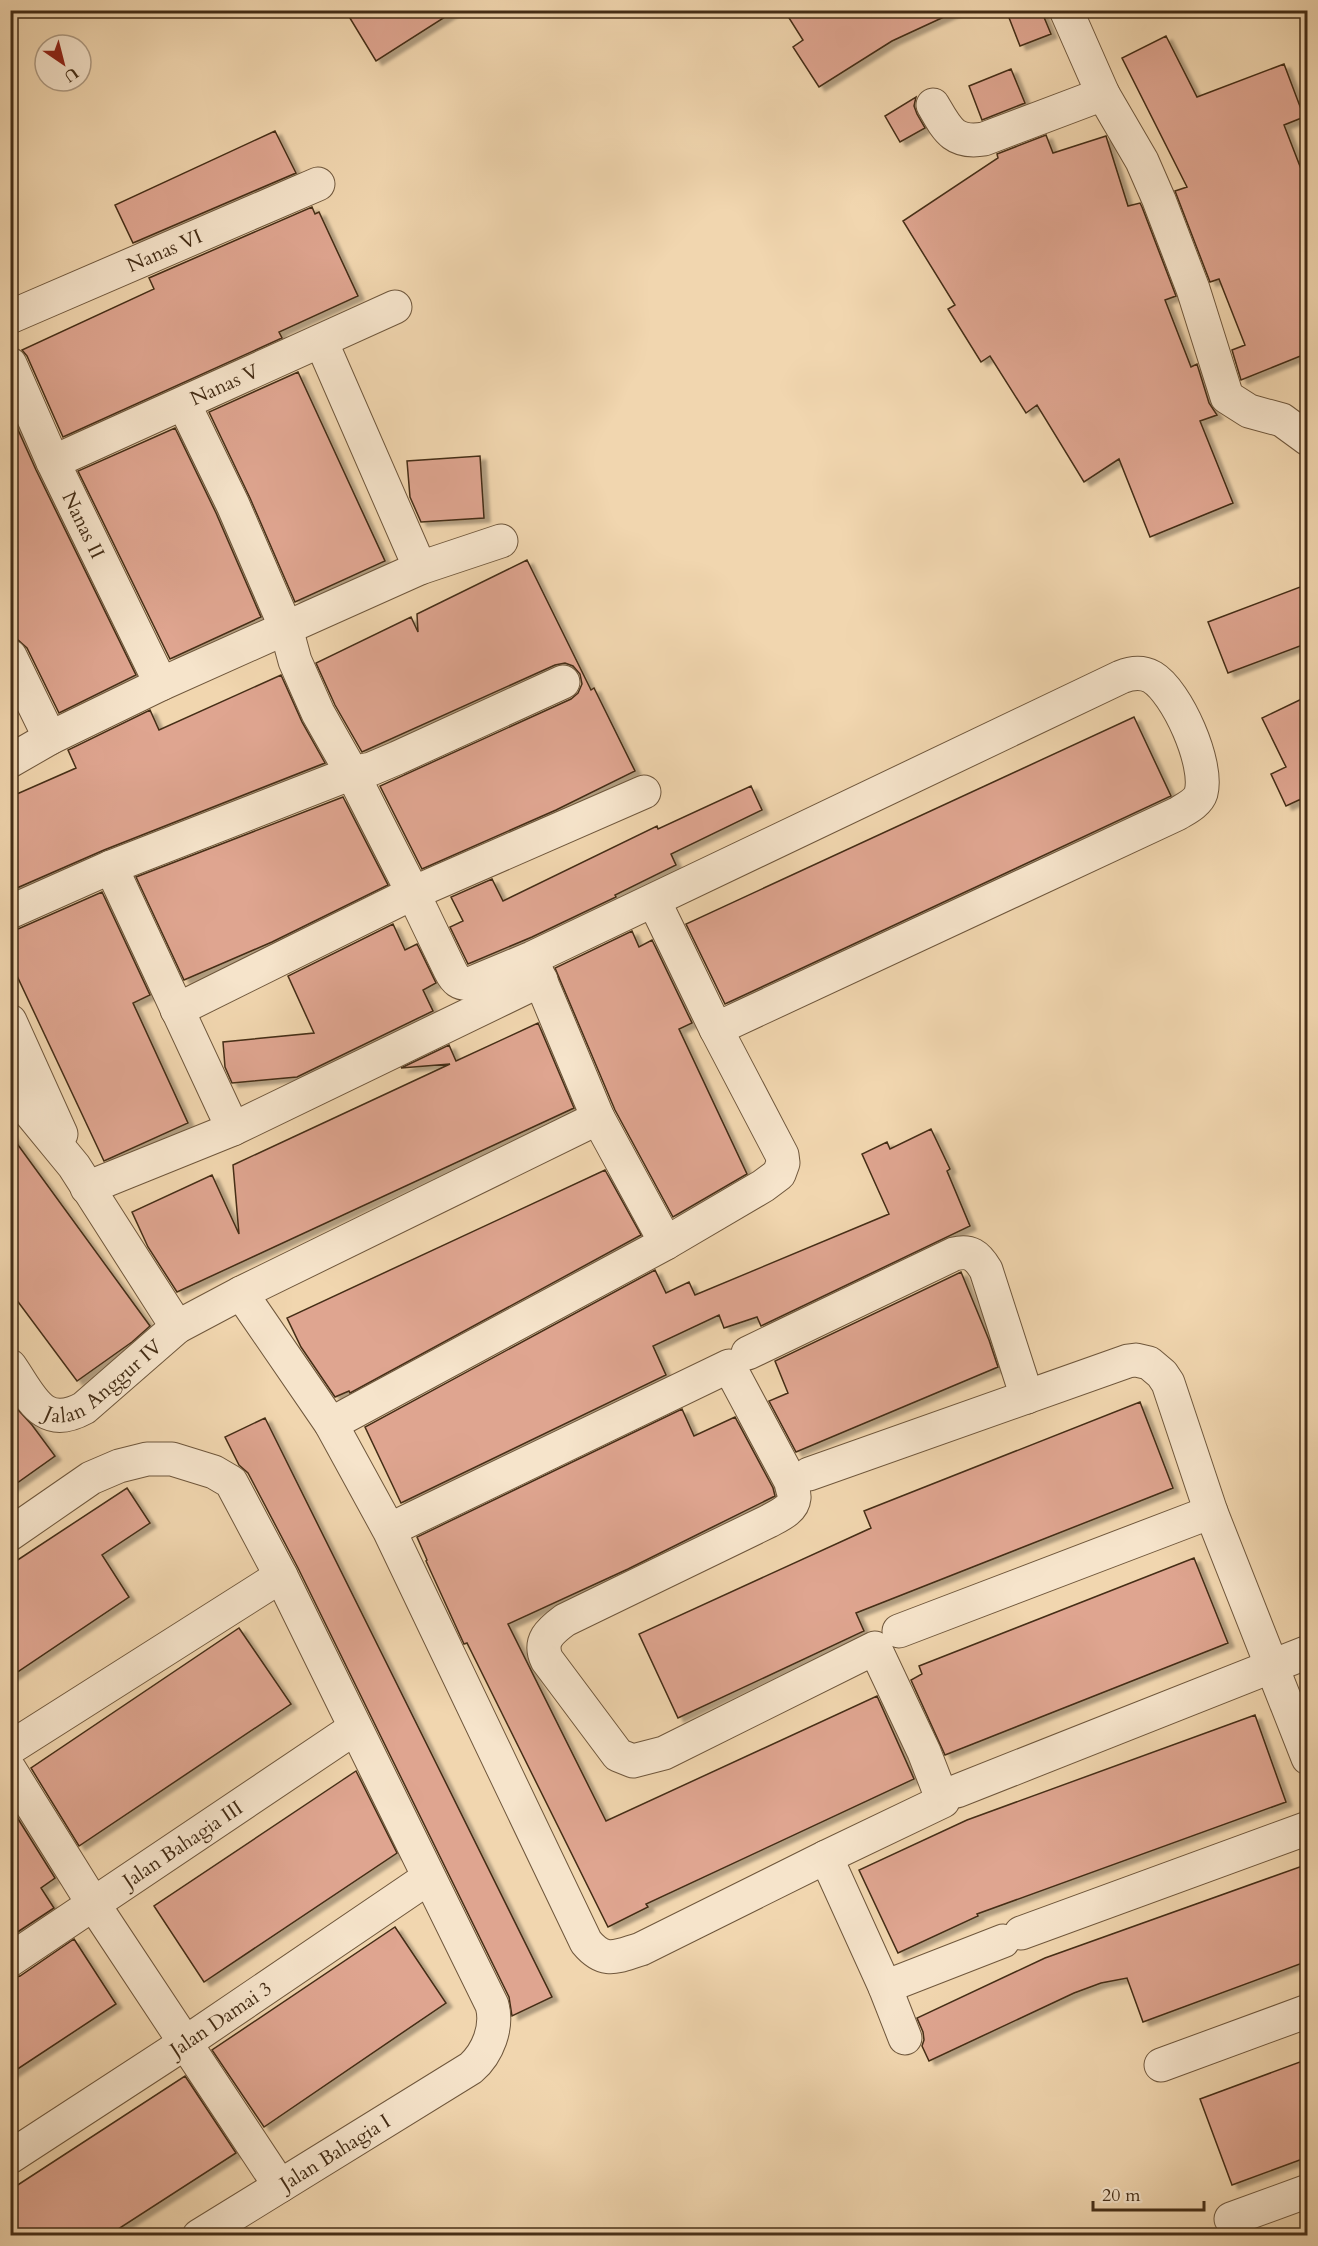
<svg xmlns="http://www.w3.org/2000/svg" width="1318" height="2246" viewBox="0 0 1318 2246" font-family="Cardo,serif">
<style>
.building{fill:#dfa590;stroke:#442d16;stroke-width:1.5;filter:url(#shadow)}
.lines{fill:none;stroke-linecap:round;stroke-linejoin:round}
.minor-casing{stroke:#6f573c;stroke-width:35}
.minor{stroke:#f6e4cb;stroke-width:33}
.labels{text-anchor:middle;stroke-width:4.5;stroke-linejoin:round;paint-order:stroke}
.street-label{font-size:20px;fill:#442d16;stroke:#f6e4cb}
</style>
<defs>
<filter id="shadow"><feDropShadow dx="6" dy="4" stdDeviation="1.5" flood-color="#0004"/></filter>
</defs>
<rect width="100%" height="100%" fill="#f1d6af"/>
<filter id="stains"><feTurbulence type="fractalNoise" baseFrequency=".00333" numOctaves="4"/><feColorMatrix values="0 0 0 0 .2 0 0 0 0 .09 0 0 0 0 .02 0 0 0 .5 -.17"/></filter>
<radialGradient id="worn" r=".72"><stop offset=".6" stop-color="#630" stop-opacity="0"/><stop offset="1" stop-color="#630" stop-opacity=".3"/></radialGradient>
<!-- building -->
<path class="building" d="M 345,10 L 456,10 L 376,61 Z
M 784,10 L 959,10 L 892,41 L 819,87 L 793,47 L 803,40 Z
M 1006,10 L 1041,10 L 1051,34 L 1020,46 Z
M 1166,36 L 1197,97 L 1284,64 L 1304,117 L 1284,125 L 1308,187 L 1308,353 L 1241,380 L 1232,350 L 1245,345 L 1219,279 L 1210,282 L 1175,191 L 1187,187 L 1122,58 Z
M 1011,69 L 1025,103 L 982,120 L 969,86 Z
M 916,97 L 914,106 L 917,114 L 925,128 L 900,142 L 885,116 Z
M 275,131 L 296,173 L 133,243 L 115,205 Z
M 1046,135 L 1053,153 L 1106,136 L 1128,206 L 1140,203 L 1142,207 L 1176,296 L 1165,300 L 1191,367 L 1197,364 L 1209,403 L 1217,415 L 1200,421 L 1233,503 L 1150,537 L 1119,459 L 1084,482 L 1037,405 L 1026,413 L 990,356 L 981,362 L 948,309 L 955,305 L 903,221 L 998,158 L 997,154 Z
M 312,207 L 315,214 L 319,212 L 358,296 L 279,332 L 282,338 L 63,437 L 27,356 L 22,350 L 154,289 L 149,278 Z
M 298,372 L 385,561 L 295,602 L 250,498 L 209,412 Z
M 10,412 L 36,470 L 136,675 L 59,713 L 27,648 L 17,639 L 10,625 Z
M 175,428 L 216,513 L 261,617 L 170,659 L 78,471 Z
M 480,456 L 484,518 L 421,522 L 410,497 L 407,461 Z
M 527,560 L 591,690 L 594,688 L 635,771 L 556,810 L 422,869 L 380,786 L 571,699 L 578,693 L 582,684 L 580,674 L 573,666 L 565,663 L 555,665 L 362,752 L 335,705 L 316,663 L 411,617 L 418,632 L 417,614 Z
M 1308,584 L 1308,643 L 1228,673 L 1208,622 Z
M 281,675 L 302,722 L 325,763 L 104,850 L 10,891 L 10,797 L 76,768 L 68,750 L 150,710 L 159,730 Z
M 1308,696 L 1308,811 L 1301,799 L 1286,806 L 1271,774 L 1286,767 L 1262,718 Z
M 1134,717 L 1171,796 L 725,1004 L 686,924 Z
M 751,786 L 762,810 L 671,854 L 676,865 L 615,895 L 616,897 L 532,937 L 468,964 L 450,927 L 463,921 L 451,897 L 492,879 L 503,901 L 657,826 L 658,829 Z
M 343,797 L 388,885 L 272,942 L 184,980 L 136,877 Z
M 102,892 L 150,995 L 133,1003 L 188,1123 L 104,1161 L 10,961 L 10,930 L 18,929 Z
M 393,924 L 405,950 L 417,944 L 436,983 L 423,990 L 433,1011 L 297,1077 L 232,1083 L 225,1067 L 223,1042 L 314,1033 L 288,976 Z
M 632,931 L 639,947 L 652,940 L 692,1023 L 679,1029 L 747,1174 L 673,1217 L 615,1110 L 555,968 Z
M 538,1023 L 574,1108 L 177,1292 L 148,1247 L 132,1212 L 212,1175 L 239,1234 L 233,1165 L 450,1064 L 401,1068 L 449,1045 L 456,1061 Z
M 931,1129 L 950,1169 L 947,1171 L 970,1226 L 761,1326 L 757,1317 L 724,1328 L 719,1315 L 653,1346 L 666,1375 L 401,1503 L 365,1427 L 655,1270 L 666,1293 L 689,1282 L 695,1295 L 889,1214 L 862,1154 L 887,1142 L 890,1149 Z
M 10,1134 L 150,1326 L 132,1342 L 77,1381 L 10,1291 Z
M 605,1170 L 641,1235 L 350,1393 L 349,1391 L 335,1397 L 301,1347 L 287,1318 Z
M 961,1272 L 989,1340 L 998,1367 L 796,1452 L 769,1401 L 788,1393 L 775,1361 Z
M 10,1401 L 32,1425 L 55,1456 L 10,1488 Z
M 1140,1402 L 1173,1488 L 856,1613 L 864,1631 L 678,1718 L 639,1634 L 871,1528 L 864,1511 Z
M 682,1409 L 694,1436 L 735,1417 L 773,1488 L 775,1496 L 628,1569 L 508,1624 L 606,1821 L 877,1696 L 914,1779 L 646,1904 L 648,1907 L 608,1927 L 467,1643 L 464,1644 L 426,1561 L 427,1560 L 417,1537 Z
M 265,1418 L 552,1997 L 512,2016 L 509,1997 L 298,1568 L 248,1473 L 239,1465 L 225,1437 Z
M 127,1488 L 150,1523 L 102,1555 L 129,1597 L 10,1677 L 10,1565 Z
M 1194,1558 L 1228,1643 L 945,1755 L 911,1680 L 922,1674 L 919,1666 Z
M 239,1628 L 291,1704 L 79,1846 L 31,1768 Z
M 1255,1715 L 1286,1802 L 977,1914 L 978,1916 L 898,1953 L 859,1870 L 967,1820 Z
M 356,1771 L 397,1853 L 204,1982 L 154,1906 Z
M 10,1806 L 55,1878 L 41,1888 L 54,1908 L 10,1937 Z
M 1308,1864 L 1308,1961 L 1143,2022 L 1127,1978 L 1101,1983 L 1074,1993 L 929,2061 L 922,2046 L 924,2040 L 923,2032 L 917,2018 L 1045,1958 Z
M 395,1927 L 446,2003 L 264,2127 L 212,2050 Z
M 74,1939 L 116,2004 L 10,2074 L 10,1979 L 20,1976 Z
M 1308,2059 L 1308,2157 L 1232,2185 L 1200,2099 Z
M 185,2076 L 236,2153 L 109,2235 L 10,2235 L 10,2190 Z"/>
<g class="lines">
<defs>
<g id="minor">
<path d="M 1066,10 L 1103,94 L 1142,161 L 1159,200 L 1193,289 L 1227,397 L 1249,411 L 1282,420 L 1308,439"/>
<path d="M 933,105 C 947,129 953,144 984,139 L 1103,94"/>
<path id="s1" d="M 10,317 L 318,184"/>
<path d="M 321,341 L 420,568"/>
<path id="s2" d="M 10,364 L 53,462 L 161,684"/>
<path d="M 184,404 L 233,505 L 286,628 L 295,661 L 318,713 L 352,773 L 413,893 L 450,970 C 455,980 459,985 472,983 L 532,958 L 1121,677 C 1131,673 1141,671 1152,677 C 1177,692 1209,764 1201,793 C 1198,803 1185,809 1177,814 L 716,1029"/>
<path id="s3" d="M 53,462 L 395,307"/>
<path d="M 10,656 L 50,738"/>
<path d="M 10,761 L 50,738 L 161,684 L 286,628 L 420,568 L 501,541"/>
<path d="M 111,867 L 233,1129"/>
<path d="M 10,912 L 111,867 L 352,773 L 371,769 L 397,758 L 563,682"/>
<path d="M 532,960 L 598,1118 L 666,1243"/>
<path d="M 177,1010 L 413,893 L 644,792"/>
<path d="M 10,1021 L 61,1134"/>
<path d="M 10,1088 L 74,1166 L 177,1327"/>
<path d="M 87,1188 L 233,1129 L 541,980"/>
<path d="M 241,1293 L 331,1424 L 389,1530 L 586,1942 C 605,1965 617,1956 641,1949 L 826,1857 L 943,1801 L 924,1752 L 875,1648 L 664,1753 L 633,1761 L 618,1755 L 547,1660 C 538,1641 550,1631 565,1620 L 769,1521 C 778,1516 793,1510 794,1498 C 795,1493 791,1487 791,1482 L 729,1366 L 389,1530"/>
<path d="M 748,1353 L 954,1254 C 970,1250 977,1255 986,1270 L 1027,1397"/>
<path id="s4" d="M 10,1366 C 31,1396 42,1431 84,1408 L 177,1327 L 241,1293 L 598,1118"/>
<path d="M 331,1424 L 666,1243 L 763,1186 L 779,1174 L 783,1163 L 782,1155 L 716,1029 L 654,901"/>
<path d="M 809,1474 L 1128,1361 L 1136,1360 L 1149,1363 L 1162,1374 L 1168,1383 L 1211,1512 L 1308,1758"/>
<path d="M 10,1534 L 91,1478 L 119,1466 L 147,1459 L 172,1459 L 214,1472 L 231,1482 L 281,1576 L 492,2005 C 498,2027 488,2053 471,2068 L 199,2236"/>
<path d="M 899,1631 L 1211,1512"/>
<path d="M 10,1748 L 281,1576"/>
<path d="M 10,1770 L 94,1905 L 280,2186"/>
<path d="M 957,1791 L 1308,1652"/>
<path d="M 826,1857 L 885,1987 L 905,2038"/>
<path d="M 1021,1933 L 1308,1828"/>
<path id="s5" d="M 10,1960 L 355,1728"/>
<path d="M 885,1987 L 1003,1941"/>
<path d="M 1161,2065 L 1308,2011"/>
<path id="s6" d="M 10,2157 L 185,2043 L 428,1878"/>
<path d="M 1231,2219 L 1308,2191"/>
</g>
</defs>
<!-- minor casing -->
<use href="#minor" class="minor-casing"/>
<!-- minor -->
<use href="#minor" class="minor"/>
</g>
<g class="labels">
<!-- street labels -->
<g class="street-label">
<text dy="7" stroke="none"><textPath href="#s1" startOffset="168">Nanas VI</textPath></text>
<text dy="7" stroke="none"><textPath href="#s3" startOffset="188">Nanas V</textPath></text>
<text dy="7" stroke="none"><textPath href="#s2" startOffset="177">Nanas II</textPath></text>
<text dy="7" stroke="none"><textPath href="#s4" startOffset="128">Jalan Anggur IV</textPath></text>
<text dy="7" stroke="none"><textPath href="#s5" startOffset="208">Jalan Bahagia III</textPath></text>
<text dy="7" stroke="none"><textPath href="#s6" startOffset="252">Jalan Damai 3</textPath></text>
<text transform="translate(335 2152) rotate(-32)" y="7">Jalan Bahagia I</text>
</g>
</g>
<!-- margin -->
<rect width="1318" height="2246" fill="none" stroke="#f1d6af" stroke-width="36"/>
<rect x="12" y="12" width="1294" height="2222" fill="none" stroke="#442d16" stroke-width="3"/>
<rect x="18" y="18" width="1282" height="2210" fill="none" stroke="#442d16" stroke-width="1.5"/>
<!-- north arrow -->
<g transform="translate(63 63) rotate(145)"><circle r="28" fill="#f6e4cb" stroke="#af9b83" stroke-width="1.5"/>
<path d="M0-4.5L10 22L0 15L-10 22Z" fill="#8f2418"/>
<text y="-9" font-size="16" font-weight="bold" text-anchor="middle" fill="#442d16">U</text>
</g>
<!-- scale -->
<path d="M1093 2201v9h111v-9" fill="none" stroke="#442d16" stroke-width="3"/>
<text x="1102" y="2201" font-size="18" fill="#442d16" stroke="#f6e4cb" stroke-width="4.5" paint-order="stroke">20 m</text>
<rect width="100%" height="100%" filter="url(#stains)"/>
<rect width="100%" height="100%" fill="url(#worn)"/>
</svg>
